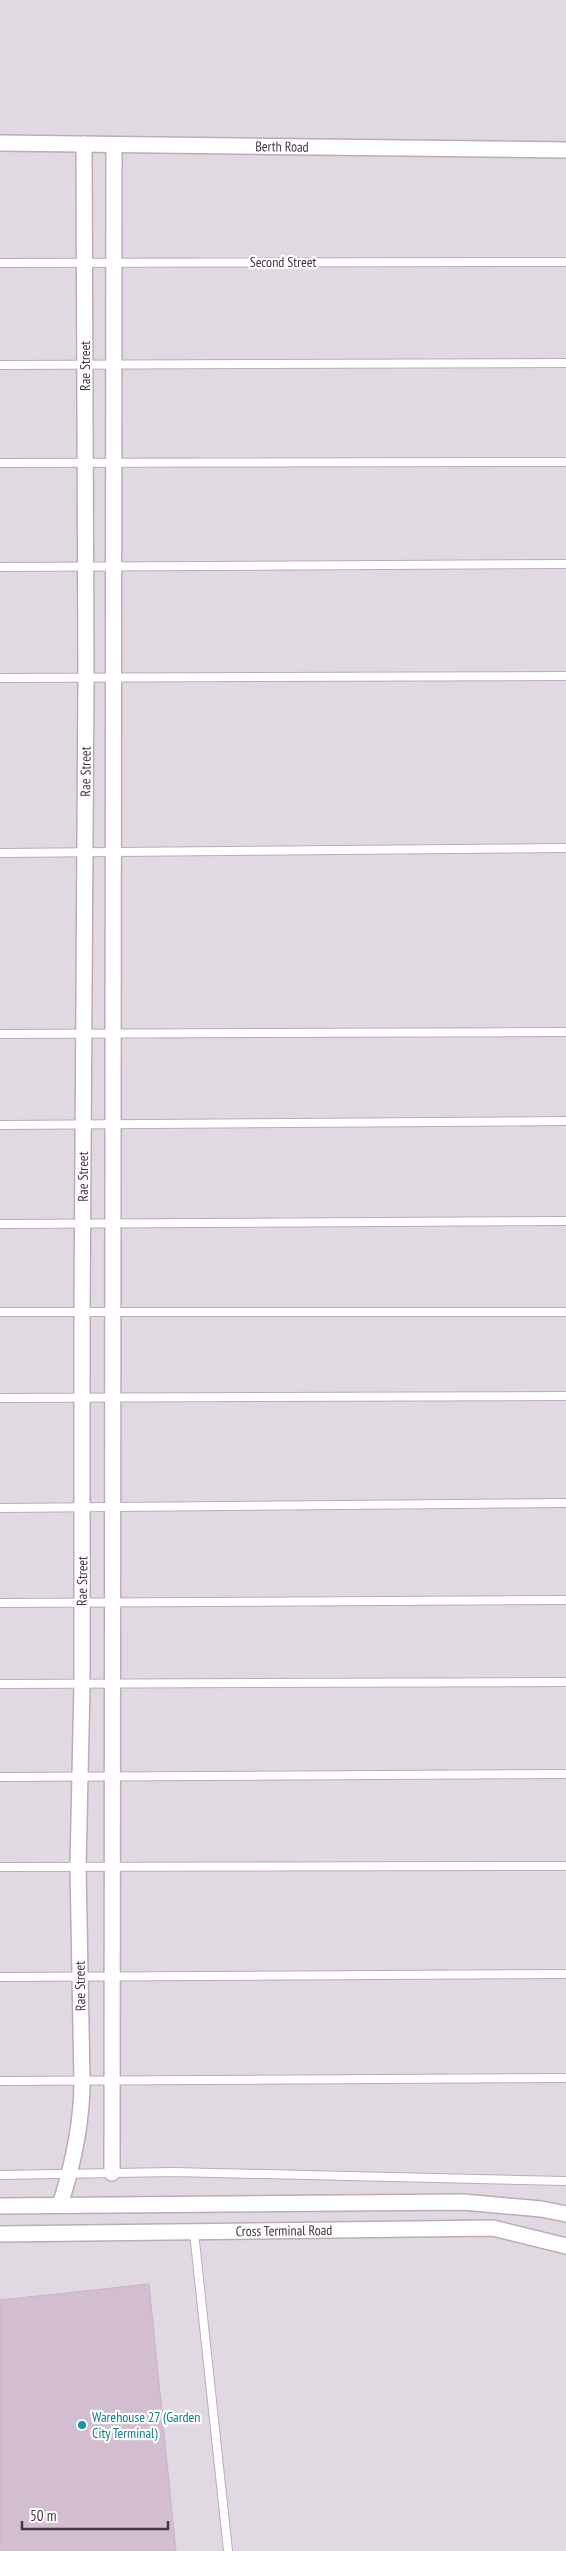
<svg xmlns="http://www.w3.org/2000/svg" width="566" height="2551" viewBox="0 0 566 2551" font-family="'PT Sans Narrow',sans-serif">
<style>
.industrial{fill:#e1d9e1}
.building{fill:#d2bed0;stroke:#ccb2c9}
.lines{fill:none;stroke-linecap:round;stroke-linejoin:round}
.lane-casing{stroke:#bcabb9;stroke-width:10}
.street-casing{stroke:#bcabb9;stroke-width:18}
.lane{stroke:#fff;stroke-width:8}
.street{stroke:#fff;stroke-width:15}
.culture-dot{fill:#0f9aa8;stroke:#fff;stroke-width:2}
.labels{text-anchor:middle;stroke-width:4.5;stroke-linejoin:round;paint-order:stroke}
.street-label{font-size:14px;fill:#443743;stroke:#fff}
.culture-label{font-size:14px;fill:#0d838f;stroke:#fff;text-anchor:start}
</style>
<rect width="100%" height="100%" fill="#f2e7f0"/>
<!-- industrial -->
<path class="industrial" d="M 0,0 L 566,0 L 566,2551 L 0,2551 Z"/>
<!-- building -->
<path class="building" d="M 149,2284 L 176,2551 L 0,2551 L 0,2300 Z"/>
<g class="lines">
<defs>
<path id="lane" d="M 0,263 L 566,262
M 0,365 L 566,363
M 0,463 L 566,462
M 0,567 L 566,564
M 0,678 L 566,676
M 0,853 L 566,848
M 0,1034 L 566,1032
M 0,1125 L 566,1121
M 0,1224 L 566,1221
M 0,1312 L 566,1312
M 0,1398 L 566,1396
M 0,1508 L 566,1503
M 0,1603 L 566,1600
M 0,1684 L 566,1682
M 0,1777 L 566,1774
M 0,1867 L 566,1866
M 0,1977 L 566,1974
M 0,2081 L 566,2078
M 0,2175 L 172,2172 L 566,2181
M 194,2232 L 228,2551"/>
<g id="street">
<path id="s1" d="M 0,143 L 566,150"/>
<path d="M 112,2173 L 114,145"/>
<path id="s2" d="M 60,2205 C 73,2165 82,2123 82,2081 L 78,1867 L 82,1684 L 82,1312 L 86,678 L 84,144"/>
<path d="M 0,2206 L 463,2202 L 541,2209 L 566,2214"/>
<path id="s3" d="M 0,2234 L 493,2228 L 566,2246"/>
</g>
</defs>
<!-- lane casing -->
<use href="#lane" class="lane-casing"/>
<!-- street casing -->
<use href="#street" class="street-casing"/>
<!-- lane -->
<use href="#lane" class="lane"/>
<!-- street -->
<use href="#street" class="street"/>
</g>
<!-- markers -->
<circle class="culture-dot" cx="82" cy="2425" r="5"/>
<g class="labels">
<!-- street labels -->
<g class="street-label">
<text dy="5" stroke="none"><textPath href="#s1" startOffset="282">Berth Road</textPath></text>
<text x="283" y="267">Second Street</text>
<text transform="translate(85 366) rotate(-90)" y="5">Rae Street</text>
<text dy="5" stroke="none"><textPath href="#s2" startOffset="1436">Rae Street</textPath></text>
<text dy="5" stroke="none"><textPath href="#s2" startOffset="1031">Rae Street</textPath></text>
<text transform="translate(82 1581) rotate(-89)" y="5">Rae Street</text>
<text transform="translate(80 1986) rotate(-91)" y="5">Rae Street</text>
<text dy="5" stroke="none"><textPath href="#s3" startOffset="284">Cross Terminal Road</textPath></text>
</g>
<!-- culture labels -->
<g class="culture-label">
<text x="92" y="2422">Warehouse 27 (Garden<tspan x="92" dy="16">City Terminal)</tspan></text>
</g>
</g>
<!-- scale -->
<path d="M22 2521v8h146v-8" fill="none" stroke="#443743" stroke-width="2.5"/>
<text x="30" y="2521" font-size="15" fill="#443743" stroke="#ffffff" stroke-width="4" paint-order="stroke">50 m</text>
</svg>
